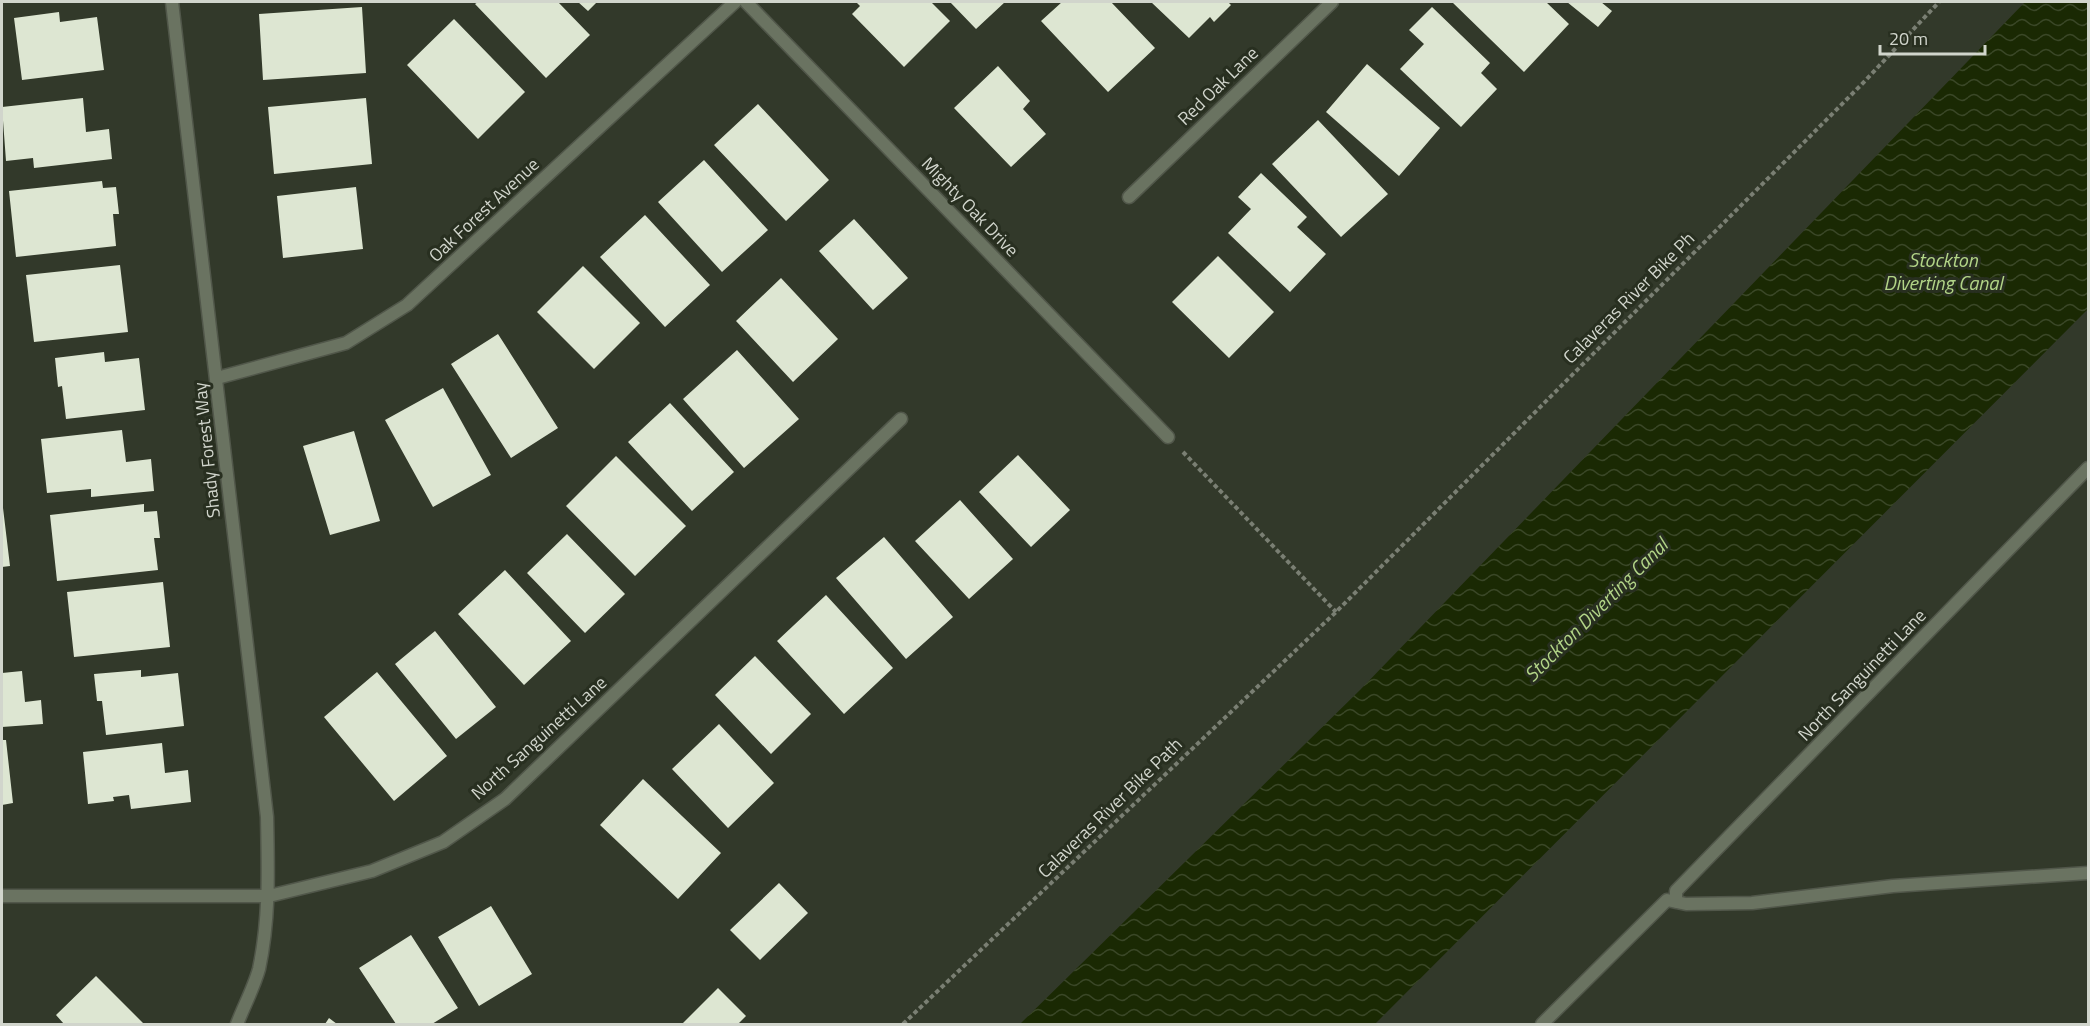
<svg xmlns="http://www.w3.org/2000/svg" width="2090" height="1026" viewBox="0 0 2090 1026" font-family="'Titillium Web',sans-serif">
<style>
.water{fill:url(#water-waves)}
.building{fill:#dde6d2}
.lines{fill:none;stroke-linecap:round;stroke-linejoin:round}
.minor-casing{stroke:#51574a;stroke-width:15}
.path{stroke:#7a7f73;stroke-width:4;stroke-dasharray:4.5 3;stroke-linecap:butt}
.minor{stroke:#6a7361;stroke-width:12}
.labels{text-anchor:middle;stroke-width:6;stroke-linejoin:round;paint-order:stroke}
.street-label{font-size:18px;fill:#d1d5cc;stroke:#282f20}
.water-label{font-size:20px;font-style:italic;fill:#b2d487;stroke:#282f20}
</style>
<defs>
<pattern id="water-waves" width="16" height="10" patternUnits="userSpaceOnUse" patternTransform="scale(1.5)"><rect width="16" height="10" fill="#1a2903"/><path d="M0 5q4-4 8 0t8 0" fill="none" stroke="#3a4727"/></pattern>
</defs>
<rect width="100%" height="100%" fill="#32392a"/>
<!-- water -->
<path class="water" d="M 2025,2 L 2088,2 L 2088,309 L 1375,1024 L 1020,1024 L 1360,690 Z"/>
<!-- building -->
<path class="building" d="M 478,2 L 558,2 L 590,35 L 546,78 L 475,4 Z
M 578,2 L 597,2 L 588,11 Z
M 856,2 L 931,2 L 950,21 L 904,67 L 852,14 L 860,6 Z
M 950,2 L 1005,2 L 976,29 Z
M 1062,2 L 1111,2 L 1155,48 L 1108,92 L 1041,21 Z
M 1151,2 L 1228,2 L 1231,5 L 1214,22 L 1210,17 L 1189,38 Z
M 1452,2 L 1546,2 L 1569,24 L 1524,72 Z
M 1567,2 L 1601,2 L 1612,11 L 1598,27 Z
M 362,7 L 366,73 L 263,80 L 259,14 Z
M 1432,7 L 1490,63 L 1481,73 L 1497,89 L 1461,127 L 1400,69 L 1424,44 L 1409,30 Z
M 59,12 L 60,22 L 97,17 L 104,70 L 22,80 L 14,18 Z
M 454,19 L 525,92 L 478,139 L 407,65 Z
M 1367,64 L 1440,128 L 1399,176 L 1326,112 Z
M 998,66 L 1030,101 L 1023,109 L 1046,134 L 1011,167 L 954,108 Z
M 83,98 L 86,132 L 109,129 L 112,159 L 34,168 L 33,158 L 6,161 L 2,107 Z
M 366,98 L 372,164 L 274,174 L 268,107 Z
M 758,104 L 829,180 L 786,221 L 714,145 Z
M 1318,120 L 1388,194 L 1341,237 L 1272,164 Z
M 704,160 L 768,230 L 722,272 L 658,202 Z
M 1261,173 L 1307,217 L 1297,227 L 1326,254 L 1290,292 L 1228,233 L 1251,209 L 1238,197 Z
M 102,181 L 103,188 L 116,187 L 119,214 L 113,214 L 116,246 L 16,257 L 9,191 Z
M 356,187 L 363,249 L 283,258 L 277,196 Z
M 645,215 L 710,285 L 665,327 L 600,257 Z
M 854,219 L 908,278 L 873,310 L 819,251 Z
M 1218,256 L 1274,312 L 1229,358 L 1172,302 Z
M 120,265 L 128,332 L 34,342 L 26,275 Z
M 583,266 L 640,323 L 594,369 L 537,312 Z
M 781,278 L 838,339 L 793,382 L 736,321 Z
M 498,334 L 558,428 L 511,458 L 451,364 Z
M 737,350 L 799,419 L 744,468 L 683,399 Z
M 104,352 L 105,362 L 139,358 L 145,410 L 66,419 L 62,386 L 58,387 L 55,358 Z
M 443,388 L 491,475 L 433,507 L 385,420 Z
M 670,403 L 734,472 L 692,511 L 628,442 Z
M 122,430 L 126,462 L 151,459 L 154,491 L 91,497 L 91,489 L 47,493 L 41,439 Z
M 354,431 L 380,521 L 330,535 L 303,446 Z
M 1018,455 L 1070,510 L 1031,547 L 979,492 Z
M 616,456 L 686,526 L 635,576 L 566,506 Z
M 960,500 L 1013,559 L 969,599 L 915,541 Z
M 144,504 L 144,512 L 157,511 L 160,538 L 154,538 L 158,570 L 57,581 L 50,515 Z
M 3,508 L 10,566 L 2,567 L 2,509 Z
M 567,534 L 625,594 L 585,633 L 527,573 Z
M 884,537 L 953,617 L 906,659 L 836,578 Z
M 505,570 L 571,641 L 524,685 L 458,614 Z
M 163,582 L 170,647 L 74,657 L 67,592 Z
M 826,595 L 893,668 L 844,714 L 777,641 Z
M 435,631 L 496,707 L 456,739 L 395,664 Z
M 755,656 L 811,714 L 771,754 L 715,695 Z
M 141,670 L 141,677 L 178,673 L 184,726 L 106,735 L 102,701 L 97,701 L 94,674 Z
M 22,671 L 25,702 L 41,700 L 43,724 L 2,727 L 2,673 Z
M 377,672 L 447,756 L 394,801 L 324,717 Z
M 719,724 L 774,783 L 728,828 L 672,769 Z
M 2,740 L 6,740 L 13,803 L 2,805 Z
M 162,743 L 165,773 L 188,770 L 191,802 L 131,809 L 129,795 L 113,797 L 114,801 L 88,804 L 83,752 Z
M 643,779 L 721,853 L 678,899 L 600,825 Z
M 779,883 L 808,913 L 760,960 L 730,930 Z
M 491,906 L 532,974 L 479,1006 L 438,937 Z
M 411,935 L 458,1008 L 432,1024 L 396,1024 L 359,968 Z
M 96,976 L 144,1024 L 64,1024 L 56,1015 Z
M 718,988 L 746,1016 L 738,1024 L 682,1024 Z
M 329,1018 L 337,1024 L 325,1024 Z"/>
<g class="lines">
<defs>
<path id="minor" d="M 172,2 L 267,817 C 268,868 270,917 259,969 C 254,987 244,1006 237,1024
M 746,2 L 1168,437
M 1129,197 L 1332,2
M 217,378 L 346,343 L 407,305 L 735,2
M 2,896 L 269,896 L 372,871 L 443,842 L 505,799 L 901,419
M 1676,902 L 1676,891 L 2088,468
M 1542,1024 L 1667,900 L 1686,904 L 1752,903 L 1893,886 L 2088,873"/>
</defs>
<!-- minor casing -->
<use href="#minor" class="minor-casing"/>
<!-- path -->
<path class="path" d="M 1183,452 L 1336,612
M 903,1024 L 1336,612 L 1864,82 L 1939,2"/>
<!-- minor -->
<use href="#minor" class="minor"/>
</g>
<g class="labels">
<!-- street labels -->
<g class="street-label">
<text transform="translate(1218 86) rotate(-44)" y="6">Red Oak Lane</text>
<text transform="translate(970 207) rotate(46)" y="6">Mighty Oak Drive</text>
<text transform="translate(484 210) rotate(-43)" y="6">Oak Forest Avenue</text>
<text transform="translate(1629 298) rotate(-45)" y="6">Calaveras River Bike Ph</text>
<text transform="translate(207 450) rotate(-96)" y="6">Shady Forest Way</text>
<text transform="translate(1862 675) rotate(-46)" y="6">North Sanguinetti Lane</text>
<text transform="translate(539 738) rotate(-42)" y="6">North Sanguinetti Lane</text>
<text transform="translate(1110 808) rotate(-44)" y="6">Calaveras River Bike Path</text>
</g>
<!-- water labels -->
<g class="water-label">
<text x="1943" y="267">Stockton<tspan x="1943" dy="23">Diverting Canal</tspan></text>
<text transform="translate(1596 610) rotate(-45)" y="7">Stockton Diverting Canal</text>
</g>
</g>
<!-- border -->
<rect width="2090" height="1026" fill="none" stroke="#d1d5cc" stroke-width="6"/>
<!-- scale -->
<path d="M1880 45v9h105v-9" fill="none" stroke="#d1d5cc" stroke-width="3"/>
<text x="1889" y="45" font-size="18" fill="#d1d5cc" stroke="#282f20" stroke-width="4.5" paint-order="stroke">20 m</text>
</svg>
